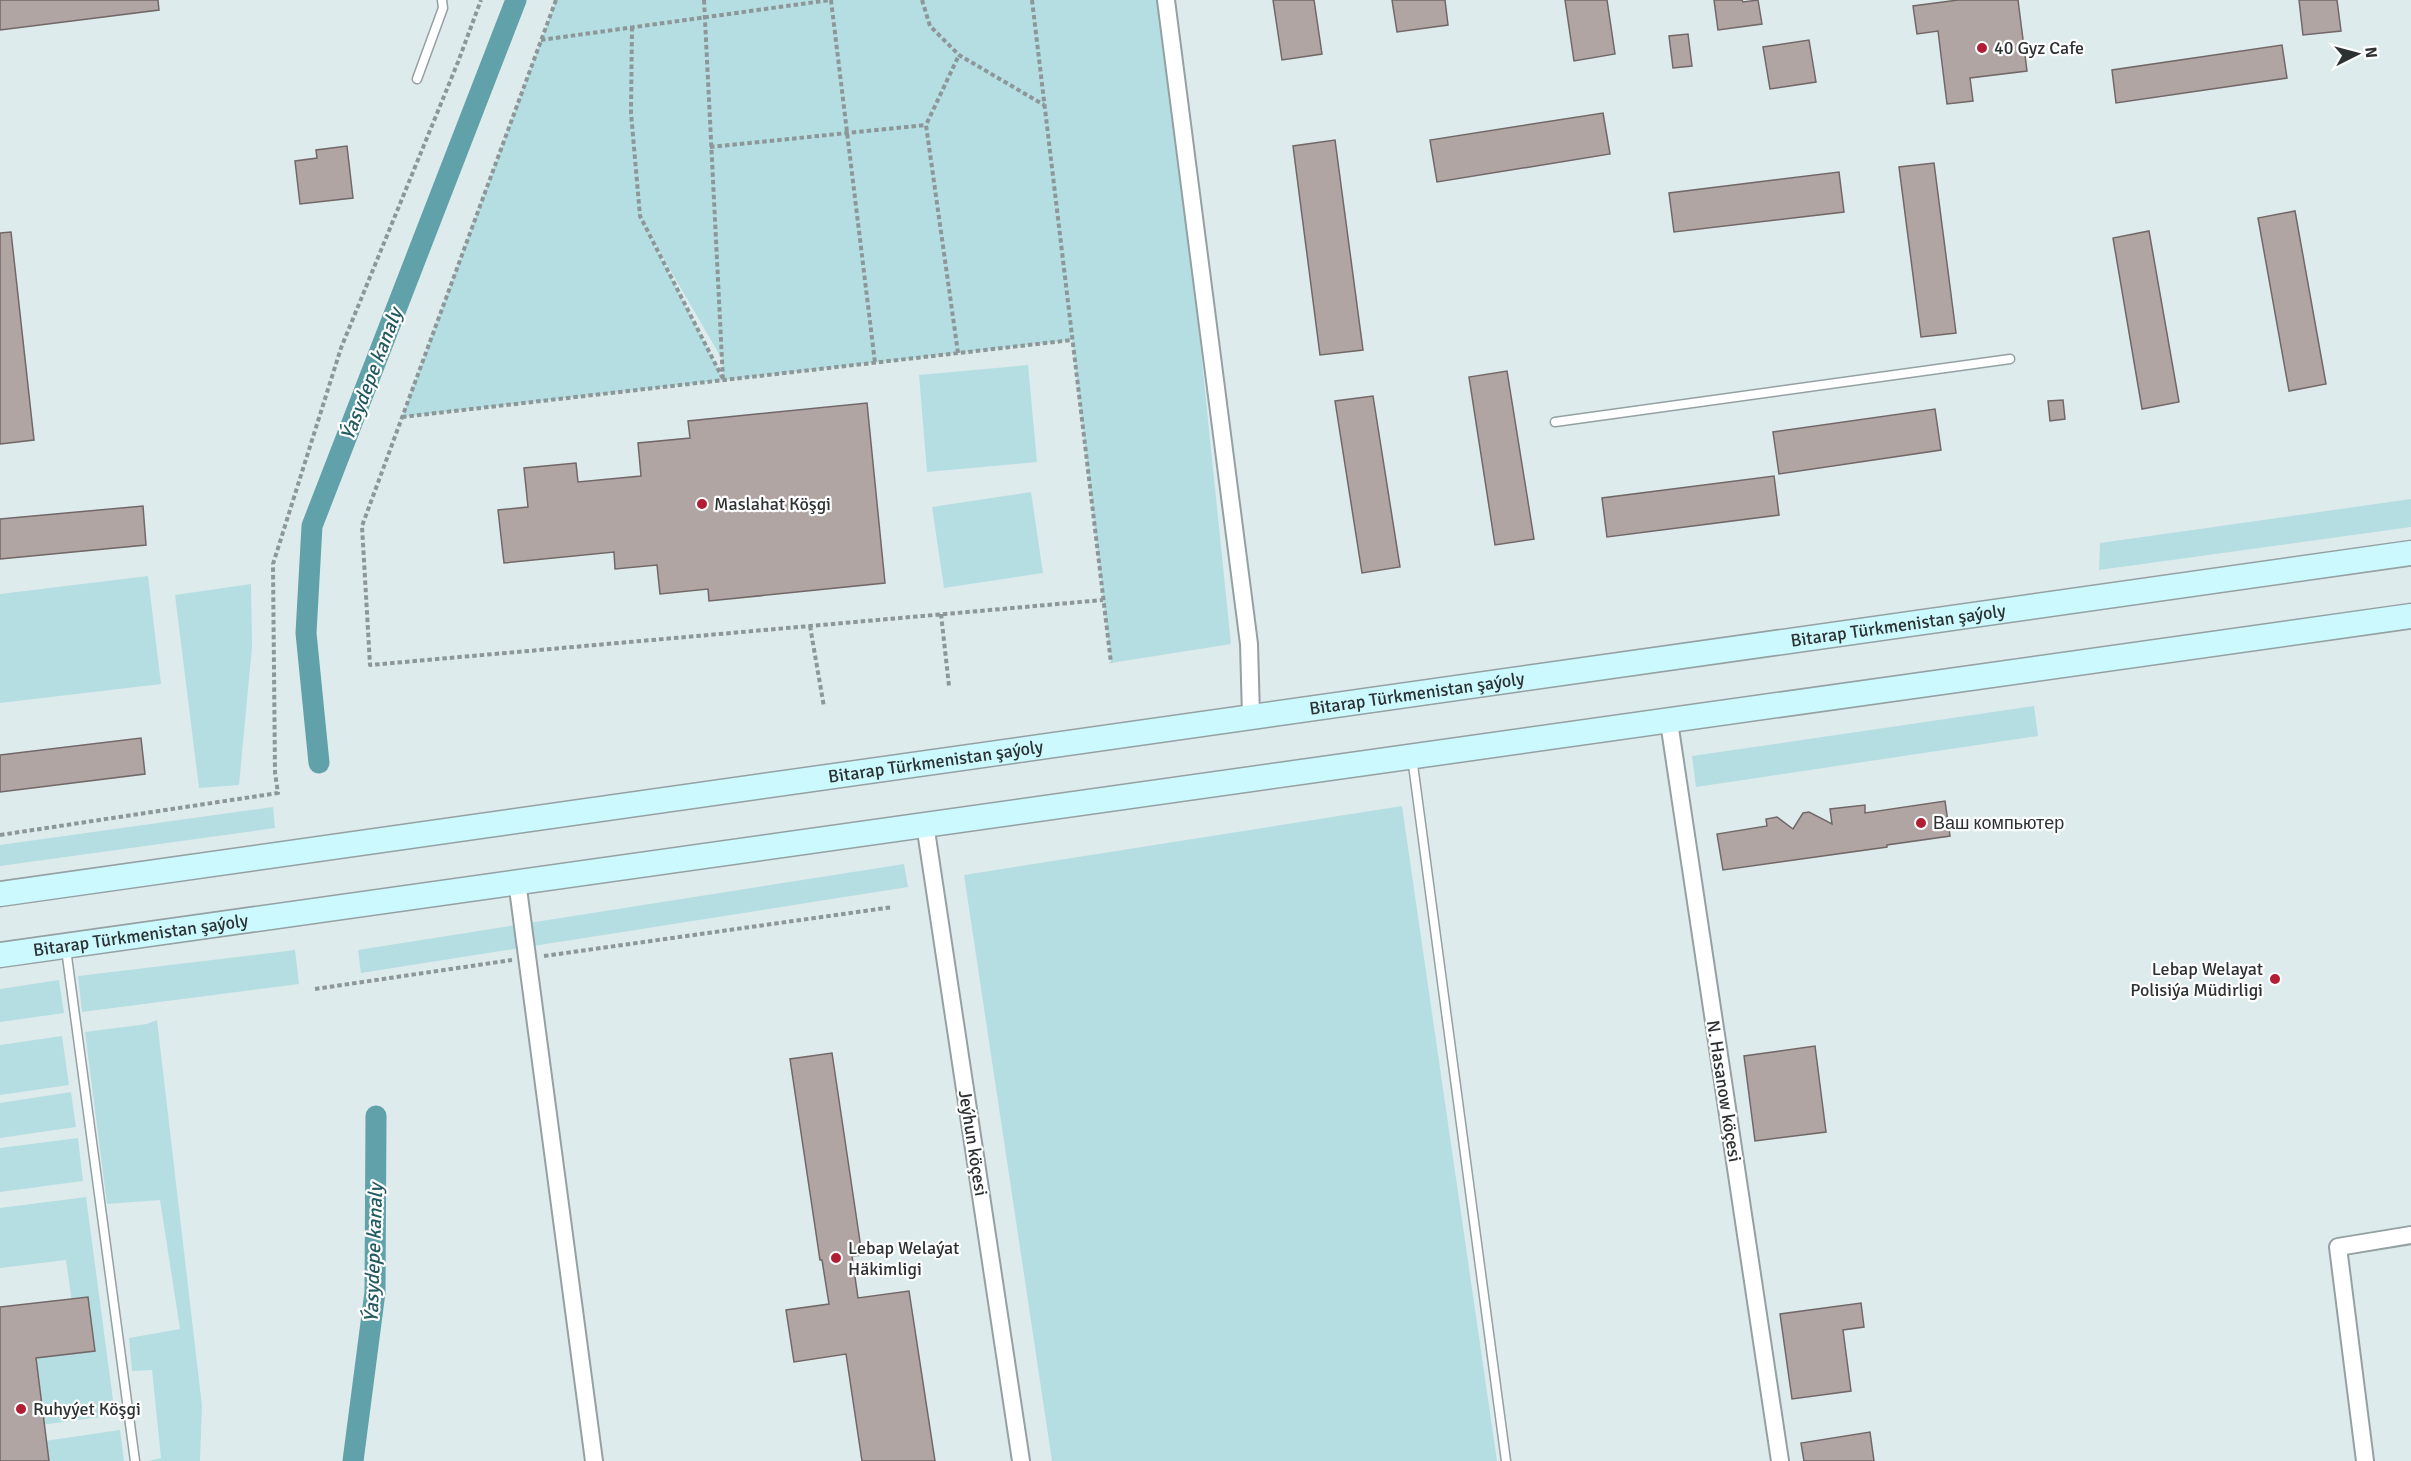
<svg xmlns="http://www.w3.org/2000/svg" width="2411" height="1461" viewBox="0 0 2411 1461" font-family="Signika,sans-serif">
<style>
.green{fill:#b5dee3;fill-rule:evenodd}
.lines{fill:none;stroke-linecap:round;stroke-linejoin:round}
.canal{stroke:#61a1a9;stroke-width:21}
.building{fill:#b1a5a4;stroke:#726767;stroke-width:1.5}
.service-casing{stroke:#94a0a2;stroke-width:11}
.minor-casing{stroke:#94a0a2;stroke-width:20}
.secondary-casing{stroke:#94a0a2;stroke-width:27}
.path{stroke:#8d9798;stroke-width:4;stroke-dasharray:4.5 3;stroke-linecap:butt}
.service{stroke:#fff;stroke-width:8}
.minor{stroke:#fff;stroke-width:16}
.secondary{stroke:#ccf9fe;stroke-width:24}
.poi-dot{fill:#b11e34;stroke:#fff;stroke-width:2}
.labels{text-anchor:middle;stroke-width:4.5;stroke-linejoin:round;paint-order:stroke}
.poi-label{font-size:18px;fill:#2c3132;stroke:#fff;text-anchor:start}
.street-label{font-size:18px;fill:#2c3132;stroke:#fff}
.water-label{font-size:20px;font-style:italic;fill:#235a61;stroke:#fff}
</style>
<rect width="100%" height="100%" fill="#deebec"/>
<!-- green -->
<path class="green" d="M 556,0 L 1165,0 L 1231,644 L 1111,663 L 1072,340 L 402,417 ZM 647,230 L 722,359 L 723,379 Z
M 1028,365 L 1037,462 L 927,472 L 919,375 Z
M 1031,492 L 1043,573 L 944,588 L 932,507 Z
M 2411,499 L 2411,527 L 2099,570 L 2100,543 Z
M 148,576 L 161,684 L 0,703 L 0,594 Z
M 251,584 L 252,647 L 239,785 L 199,788 L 175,595 Z
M 2034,706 L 2038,736 L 1696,787 L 1692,756 Z
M 1402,806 L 1497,1461 L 1052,1461 L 964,875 Z
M 273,807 L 275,828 L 0,866 L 0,845 Z
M 904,864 L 908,887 L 361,973 L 358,950 Z
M 295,950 L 299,984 L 82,1012 L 78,976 Z
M 59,980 L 64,1013 L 0,1022 L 0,989 Z
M 157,1020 L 202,1406 L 200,1461 L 148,1461 L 161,1458 L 152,1370 L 132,1371 L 129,1338 L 180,1329 L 160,1200 L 107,1204 L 85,1032 L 147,1024 Z
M 62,1036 L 69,1085 L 0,1095 L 0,1045 Z
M 71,1092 L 76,1127 L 0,1138 L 0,1103 Z
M 78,1138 L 83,1181 L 0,1192 L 0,1148 Z
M 86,1197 L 115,1415 L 26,1427 L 14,1340 L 76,1331 L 66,1260 L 0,1268 L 0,1208 Z
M 120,1430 L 124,1461 L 34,1461 L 31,1443 Z"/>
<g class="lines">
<!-- canal -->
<path class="canal" d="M 319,763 L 306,633 L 312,526 L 516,0
M 353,1461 L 375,1292 L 376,1116"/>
</g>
<!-- building -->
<path class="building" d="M 0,0 L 158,0 L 159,10 L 0,30 Z
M 1273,0 L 1314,0 L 1322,54 L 1282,60 Z
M 1392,0 L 1445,0 L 1448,25 L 1397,32 Z
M 1565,0 L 1607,0 L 1615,54 L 1574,61 Z
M 1714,0 L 1742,0 L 1743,2 L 1758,0 L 1762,24 L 1718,30 Z
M 1958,0 L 2018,0 L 2027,71 L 1970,78 L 1973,101 L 1947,104 L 1938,31 L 1917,34 L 1913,6 Z
M 2299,0 L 2337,0 L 2341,31 L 2303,35 Z
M 1688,34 L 1692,66 L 1673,68 L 1669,36 Z
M 1809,40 L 1816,82 L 1770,89 L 1763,47 Z
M 2282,45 L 2287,78 L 2116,103 L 2112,70 Z
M 1603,113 L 1610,154 L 1437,182 L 1430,140 Z
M 1335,140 L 1363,350 L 1320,355 L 1293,146 Z
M 347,146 L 353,198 L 300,204 L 295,161 L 317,158 L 316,150 Z
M 1934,163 L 1956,333 L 1921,337 L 1899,167 Z
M 1839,172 L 1844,212 L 1674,232 L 1669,193 Z
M 2295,211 L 2326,384 L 2289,391 L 2258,218 Z
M 2149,231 L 2179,402 L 2142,409 L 2113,238 Z
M 11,232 L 34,440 L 0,444 L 0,233 Z
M 1507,371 L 1534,539 L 1495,545 L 1469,377 Z
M 1373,396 L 1400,567 L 1362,573 L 1335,401 Z
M 2063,400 L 2065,419 L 2050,421 L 2048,401 Z
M 867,403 L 885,583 L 709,601 L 708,589 L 660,594 L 657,565 L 615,569 L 614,552 L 504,563 L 498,510 L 528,507 L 524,468 L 576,463 L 578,482 L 641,476 L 638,443 L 690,438 L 688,421 Z
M 1935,409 L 1941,450 L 1779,474 L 1773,432 Z
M 1774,476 L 1779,515 L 1607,537 L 1602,498 Z
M 143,506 L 146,545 L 0,559 L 0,519 Z
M 141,738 L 145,774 L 0,792 L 0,755 Z
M 1945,801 L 1950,836 L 1887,845 L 1887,847 L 1723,870 L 1717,834 L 1767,826 L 1766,819 L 1777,817 L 1793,829 L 1803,813 L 1809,812 L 1832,824 L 1830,809 L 1865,805 L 1865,813 Z
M 1815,1046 L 1826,1132 L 1755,1141 L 1744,1056 Z
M 832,1053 L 862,1255 L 852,1256 L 858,1298 L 909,1291 L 935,1461 L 862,1461 L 846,1354 L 794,1362 L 786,1310 L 829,1304 L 822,1260 L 820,1260 L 790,1059 Z
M 88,1297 L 95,1351 L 36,1358 L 49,1461 L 0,1461 L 0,1307 Z
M 1861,1303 L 1864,1327 L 1843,1330 L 1851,1391 L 1792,1399 L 1780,1314 Z
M 1870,1432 L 1874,1461 L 1804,1461 L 1801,1443 Z"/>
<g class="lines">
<defs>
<path id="service" d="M 417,79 L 443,8 L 442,0
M 1555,422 L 2010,359
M 1412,757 L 1506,1461
M 66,949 L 135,1461"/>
<path id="minor" d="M 1166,0 L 1249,644 L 1251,716
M 1669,722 L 1780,1461
M 925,824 L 1021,1461
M 517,881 L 594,1461
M 2365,1461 L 2338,1247 L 2411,1235"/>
<g id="secondary">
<path id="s1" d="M 0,894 L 2411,553"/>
<path id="s2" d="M 0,955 L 2411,616"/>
</g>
</defs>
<!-- service casing -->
<use href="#service" class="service-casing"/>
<!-- minor casing -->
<use href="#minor" class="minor-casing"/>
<!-- secondary casing -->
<use href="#secondary" class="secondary-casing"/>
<!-- path -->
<path class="path" d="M 556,0 L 362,526 L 370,665 L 1103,600
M 704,0 L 723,380
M 831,0 L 875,363
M 922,0 L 930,26 L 959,55 L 1044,105
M 1032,0 L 1111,663
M 632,27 L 631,113 L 640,216 L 722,377
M 541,40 L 830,0
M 710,147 L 926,125
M 958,353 L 926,125 L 959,55
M 402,417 L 1072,340
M 941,614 L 949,686
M 810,626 L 824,707
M 0,835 L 278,793 L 275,773 L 273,564 L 341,348 L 458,62 L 481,0
M 544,956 L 893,907
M 315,989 L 512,960"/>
<!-- service -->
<use href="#service" class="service"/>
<!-- minor -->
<use href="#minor" class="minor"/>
<!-- secondary -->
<use href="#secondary" class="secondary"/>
</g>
<!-- markers -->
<g class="poi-dot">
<circle cx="1982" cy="48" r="6"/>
<circle cx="702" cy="504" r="6"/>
<circle cx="1921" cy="823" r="6"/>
<circle cx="2275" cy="979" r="6"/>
<circle cx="836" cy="1258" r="6"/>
<circle cx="21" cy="1409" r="6"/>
</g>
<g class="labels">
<!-- poi labels -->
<g class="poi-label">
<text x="1994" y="54">40 Gyz Cafe</text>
<text x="714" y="510">Maslahat Köşgi</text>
<text x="1933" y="829">Ваш компьютер</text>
<text x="2263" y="975" text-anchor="end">Lebap Welayat<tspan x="2263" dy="21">Polisiýa Müdirligi</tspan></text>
<text x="848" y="1254">Lebap Welaýat<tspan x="848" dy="21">Häkimligi</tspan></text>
<text x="33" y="1415">Ruhyýet Köşgi</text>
</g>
<!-- street labels -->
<g class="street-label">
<text dy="6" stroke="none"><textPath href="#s1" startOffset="1917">Bitarap Türkmenistan şaýoly</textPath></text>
<text dy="6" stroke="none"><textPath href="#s1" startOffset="1431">Bitarap Türkmenistan şaýoly</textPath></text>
<text dy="6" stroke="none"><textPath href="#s1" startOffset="945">Bitarap Türkmenistan şaýoly</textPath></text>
<text dy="6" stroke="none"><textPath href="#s2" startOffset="142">Bitarap Türkmenistan şaýoly</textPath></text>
<text transform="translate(1724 1091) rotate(81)" y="6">N. Hasanow köçesi</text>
<text transform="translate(973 1143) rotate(81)" y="6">Jeýhun köçesi</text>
</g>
<!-- water labels -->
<g class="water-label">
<text transform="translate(371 374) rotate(-69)" y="7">Ýasydepe kanaly</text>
<text transform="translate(373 1253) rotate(-88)" y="7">Ýasydepe kanaly</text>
</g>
</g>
<!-- north arrow -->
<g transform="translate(2357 54) rotate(84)" stroke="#ffffff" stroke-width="4.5" paint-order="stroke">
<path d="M0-4.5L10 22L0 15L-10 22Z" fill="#2c3132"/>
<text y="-9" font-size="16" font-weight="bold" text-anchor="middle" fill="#2c3132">N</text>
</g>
</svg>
